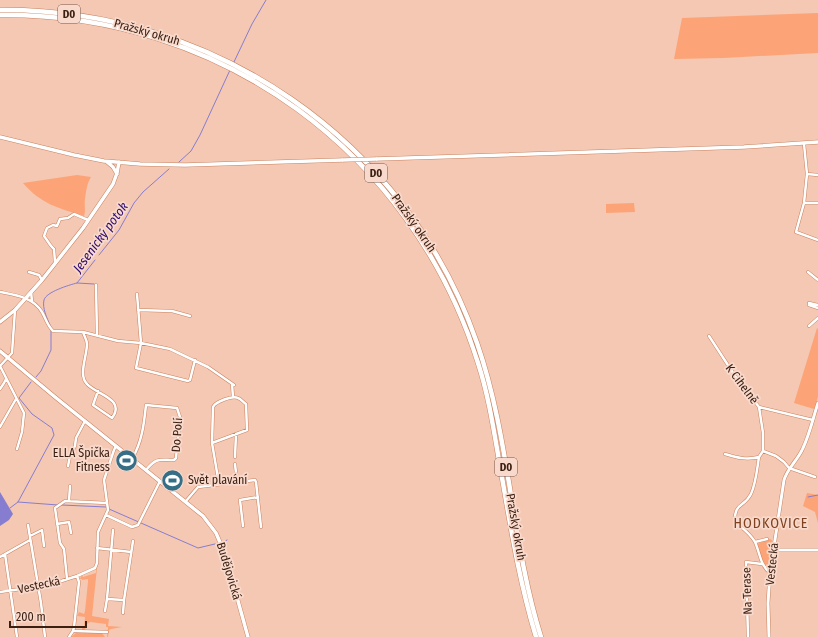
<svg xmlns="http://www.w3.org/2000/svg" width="818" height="637" viewBox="0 0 818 637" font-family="'Fira Sans Condensed',sans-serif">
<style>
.green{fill:#fca477}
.water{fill:#867dd0}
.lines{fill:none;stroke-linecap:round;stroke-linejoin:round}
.stream{stroke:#867dd0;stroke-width:1}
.minor-casing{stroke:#c78260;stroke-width:3.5}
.tertiary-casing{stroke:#c78260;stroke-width:4}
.secondary-casing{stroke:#c78260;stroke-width:4.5}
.motorway-casing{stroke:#c78260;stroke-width:5.5}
.minor{stroke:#fff;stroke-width:2.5}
.tertiary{stroke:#fff;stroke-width:3}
.secondary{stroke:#fff;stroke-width:3.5}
.motorway{stroke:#fff;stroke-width:4.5}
.secondary-bridge-casing{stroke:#c78260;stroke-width:4.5;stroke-linecap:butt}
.secondary-bridge{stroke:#fff;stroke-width:3.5}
.labels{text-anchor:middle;stroke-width:3.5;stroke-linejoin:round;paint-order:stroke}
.shield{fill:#f8d9cb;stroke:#74584a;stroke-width:1}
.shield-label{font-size:11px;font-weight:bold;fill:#3b2012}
.street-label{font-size:12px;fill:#3b2012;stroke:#f8d9cb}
.poi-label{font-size:12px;fill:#3b2012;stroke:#f8d9cb;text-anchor:end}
.water-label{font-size:13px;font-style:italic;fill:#2b086e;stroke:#f8d9cb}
.quarter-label{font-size:14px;letter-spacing:1px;fill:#7f411f;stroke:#f8d9cb}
</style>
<rect width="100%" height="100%" fill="#f5c8b3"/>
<!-- green -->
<path class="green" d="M 818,13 L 818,53 L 724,58 L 674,59 L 682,18 Z
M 77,175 L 91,177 C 87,183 86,192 85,199 C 84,205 86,211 84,216 C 58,208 41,204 23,183 Z
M 634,203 L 635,212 L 606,213 L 606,204 Z
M 817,328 L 818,329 L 818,397 L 814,409 L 794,403 Z
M 807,493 L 818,495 L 818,523 L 815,512 L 803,506 Z
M 770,539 L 772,540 L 768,570 L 765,568 L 757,544 Z
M 96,568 L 97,568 L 92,616 L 109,619 L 108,626 L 122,627 L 111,629 L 109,630 L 108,637 L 71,637 L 76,633 L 102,633 L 105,637 L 107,637 L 108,627 L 106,627 L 106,624 L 90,622 L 87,624 L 85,630 L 82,630 L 82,627 L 84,627 L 85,617 L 77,616 L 79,612 L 84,614 L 85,611 L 88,582 L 88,579 L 82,580 L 82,579 L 80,579 L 82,575 L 83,577 L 96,573 Z"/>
<!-- water -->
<path class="water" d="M 0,492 L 13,514 L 9,520 L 0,526 Z"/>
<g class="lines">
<!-- stream -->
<path class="stream" d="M 233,64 L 252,24 L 266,0
M 179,162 L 191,151 L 200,135 L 230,70
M 99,255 L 119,230 L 134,203 L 143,192 L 169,169
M 77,283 L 94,284
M 50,325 C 47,318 42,308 44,300 C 46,292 69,285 77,283 L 95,260
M 36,377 L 41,371 L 51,350 L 51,330
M 808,497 L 818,495
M 18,502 L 58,505
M 61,505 L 106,507
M 10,508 L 18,502 L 54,435 L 52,428 L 32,414 L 19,398 L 31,382
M 109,509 L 198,548 L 219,543
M 224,542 L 227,540"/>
<defs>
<path id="minor" d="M 804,144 L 807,174 L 804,203 L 796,232 L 818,240
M 807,174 L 818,175
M 804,203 L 818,203
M 55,262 L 54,249 C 50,246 48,241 44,236 L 47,228 L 53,225 L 57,226 L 60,219 L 68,218 L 74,214 L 88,220
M 29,272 L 39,275 L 42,280
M 808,272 L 818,280
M 96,285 L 97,335
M 0,292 C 15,295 33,297 42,312 C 46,319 47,325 53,331 L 83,332 L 118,341 L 141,343 L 170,349 L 208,367 L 234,385
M 31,292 L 32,301
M 137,294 L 141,343 L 136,368 L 188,381 L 190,380 L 195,360
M 809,303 L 818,305
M 809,305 L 818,308
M 15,310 L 12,353 L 0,366 L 24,413 L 22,432 L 17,449
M 138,310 L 172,311 L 190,316
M 809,326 L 818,318
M 83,332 C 84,336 87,340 87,344 C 87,356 78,375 87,384 C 97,395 126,399 112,418 L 93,405 L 98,391
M 709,336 L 737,379 L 759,407 L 763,433 L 763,451
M 232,384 L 233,397
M 0,389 L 4,383 L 6,379
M 759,407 L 813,420
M 0,427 L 16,399
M 212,443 L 247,430 L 246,404 C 243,402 241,399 238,398 C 233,395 215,402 213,407 L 212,443 L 219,484
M 763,451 L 776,456 L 784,462 L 789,468 L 815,477
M 725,454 C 738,458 747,460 759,457 L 763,451
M 235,457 L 236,434
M 759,457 C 757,469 756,483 751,494 C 744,508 734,502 735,522 C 742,528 750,533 755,542 C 760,553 760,565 770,573
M 132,459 C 142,442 144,424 146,405 L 177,408 L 180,417 L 176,458 L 174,460 C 159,460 157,457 146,470
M 235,464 L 237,482
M 68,466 L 70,456 L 75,446 L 76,438 L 85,421
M 69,501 L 70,486
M 186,501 L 198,487 L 255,480 L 256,482 L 261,527
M 106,515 L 132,527 L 138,525 L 160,481
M 57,524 L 69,522 L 71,533
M 28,525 L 41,603 L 45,637
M 243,526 L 240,500 L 258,497
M 113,530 L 107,599 L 124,600 L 133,541
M 30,536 L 42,530 L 44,546
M 755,542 L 767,539
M 97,548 L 131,552
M 5,554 L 17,637
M 0,557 L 30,540
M 67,579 L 64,549 L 60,543 L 55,508 L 65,501 L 107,503
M 0,592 L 49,585 L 77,576 L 95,568 L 97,563 L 98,532 L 108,510 L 104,480 L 114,450 L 116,446
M 105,611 L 107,599
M 123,613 L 124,600
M 74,631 L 107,632
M 69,637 L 73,631 L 74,627 L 79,582 L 77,576
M 748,637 L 746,562 L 762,564"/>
<path id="tertiary" d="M 773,550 L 818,550
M 769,637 L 768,603 L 770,573 L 784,480 C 788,467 798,460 803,448 C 810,433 813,418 818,403"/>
<path id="secondary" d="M 0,137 L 74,155 L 104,161 L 140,164 L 185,165 L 343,160
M 376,159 L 744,147 L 818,142
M 107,162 L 113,167 L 117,174
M 0,322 L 15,310 L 42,280 L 83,228 L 113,184 L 117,173 L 119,162
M 0,351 L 55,397 L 203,516 L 216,533 L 225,554 L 248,637"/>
<path id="motorway" d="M 0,10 C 213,8 407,140 477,343 C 510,438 511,541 541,637
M 0,15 C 221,13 412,152 478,363 C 489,397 494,432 500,466 C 510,523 519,581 536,637"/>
</defs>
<!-- minor casing -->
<use href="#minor" class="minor-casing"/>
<!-- tertiary casing -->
<use href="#tertiary" class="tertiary-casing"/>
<!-- secondary casing -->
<use href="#secondary" class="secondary-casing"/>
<!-- motorway casing -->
<use href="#motorway" class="motorway-casing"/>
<!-- minor -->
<use href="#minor" class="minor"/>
<!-- tertiary -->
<use href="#tertiary" class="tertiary"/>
<!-- secondary -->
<use href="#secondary" class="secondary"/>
<!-- motorway -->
<use href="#motorway" class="motorway"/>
<defs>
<path id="secondary-bridge" d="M 343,160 L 376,159"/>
</defs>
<!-- secondary-bridge casing -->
<use href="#secondary-bridge" class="secondary-bridge-casing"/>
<!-- secondary-bridge -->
<use href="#secondary-bridge" class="secondary-bridge"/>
</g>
<!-- icons -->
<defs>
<symbol id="stadium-disc" viewBox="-11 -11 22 22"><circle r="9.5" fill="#346f87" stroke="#f8d9cb"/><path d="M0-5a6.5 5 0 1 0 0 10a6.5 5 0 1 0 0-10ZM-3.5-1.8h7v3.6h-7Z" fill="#fff"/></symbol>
</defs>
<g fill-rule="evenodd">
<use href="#stadium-disc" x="114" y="448" width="25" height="25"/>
<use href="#stadium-disc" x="160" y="468" width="25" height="25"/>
</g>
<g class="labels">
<!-- shield labels -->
<g class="shield">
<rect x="58" y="5" width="22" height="18" rx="3"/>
<rect x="365" y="164" width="22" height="18" rx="3"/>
<rect x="495" y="458" width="22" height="18" rx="3"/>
</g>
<g class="shield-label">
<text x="69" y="18">D0</text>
<text x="376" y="177">D0</text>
<text x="506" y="471">D0</text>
</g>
<!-- street labels -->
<g class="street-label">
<text transform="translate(147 32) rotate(16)" y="4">Pražský okruh</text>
<text transform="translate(414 223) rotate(55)" y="4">Pražský okruh</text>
<text transform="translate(742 384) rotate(53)" y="4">K Cihelně</text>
<text transform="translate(177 435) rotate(-86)" y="4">Do Polí</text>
<text transform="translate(516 527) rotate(80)" y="4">Pražský okruh</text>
<text transform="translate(772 564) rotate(-84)" y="4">Vestecká</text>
<text transform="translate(229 571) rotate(73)" y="4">Budějovická</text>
<text transform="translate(39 585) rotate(-12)" y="4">Vestecká</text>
<text transform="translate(747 591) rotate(-92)" y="4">Na Terase</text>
</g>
<!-- poi labels -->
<g class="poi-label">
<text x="110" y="457">ELLA Špička<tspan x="110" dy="14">Fitness</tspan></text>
<text x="188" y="484" text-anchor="start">Svět plavání</text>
</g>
<!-- water labels -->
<g class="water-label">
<text transform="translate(100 237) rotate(-54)" y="5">Jesenický potok</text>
</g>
<!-- quarter labels -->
<g class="quarter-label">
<text x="771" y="528">HODKOVICE</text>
</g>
</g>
<!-- scale -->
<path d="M10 621v6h76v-6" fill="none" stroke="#3b2012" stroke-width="2"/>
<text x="16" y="621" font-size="12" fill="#3b2012" stroke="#f8d9cb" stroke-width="3" paint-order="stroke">200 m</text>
</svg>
